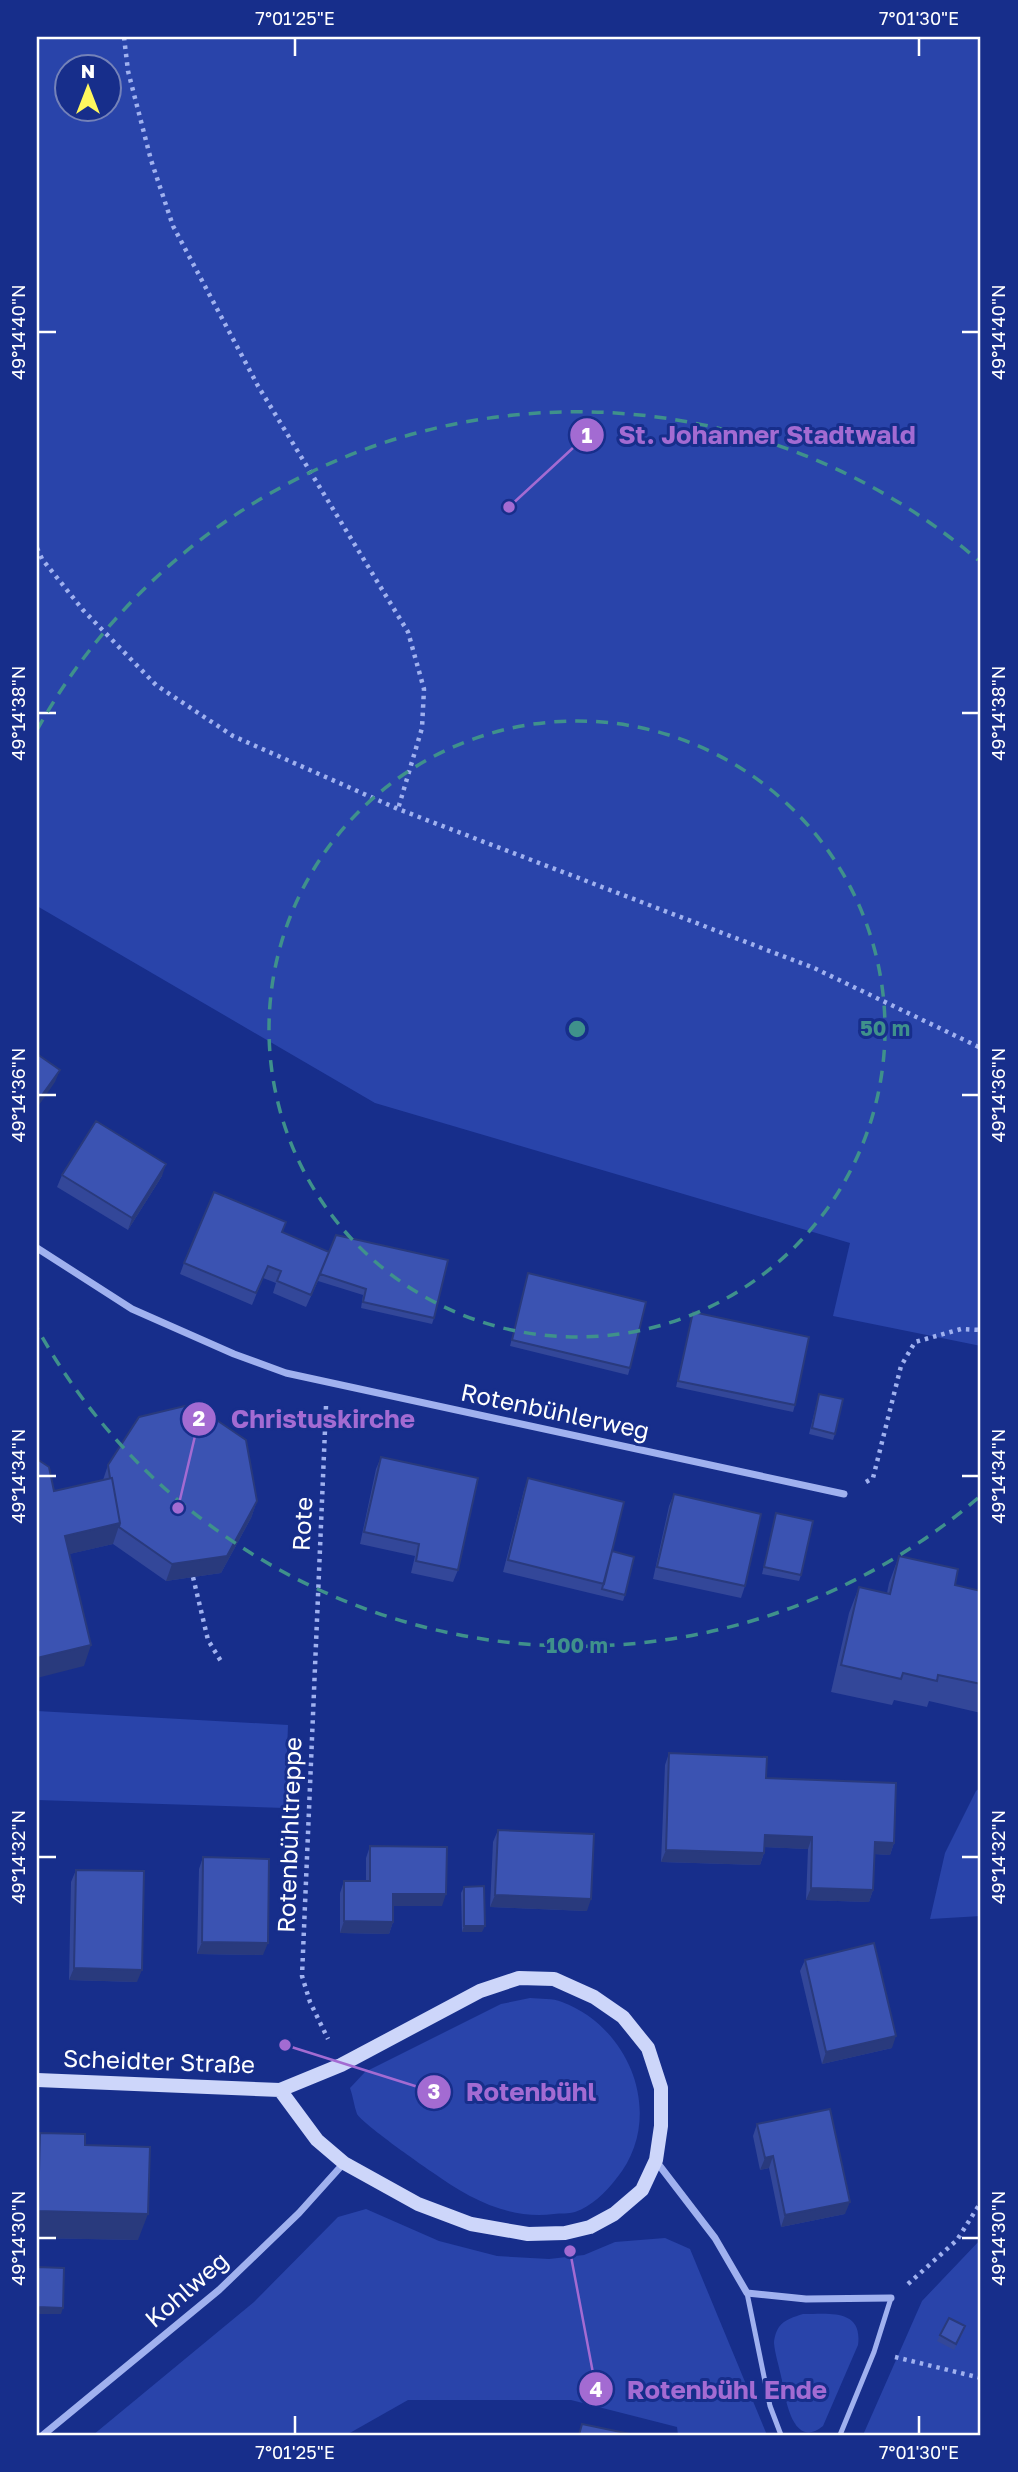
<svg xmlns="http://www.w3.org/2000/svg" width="1018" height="2472" viewBox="0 0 1018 2472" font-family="'Golos Text',sans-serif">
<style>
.green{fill:#2944aa;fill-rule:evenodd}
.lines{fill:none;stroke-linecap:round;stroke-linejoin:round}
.path{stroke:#a0b1ef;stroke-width:4.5;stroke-dasharray:3.5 5;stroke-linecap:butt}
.lane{stroke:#a0b1ef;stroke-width:5}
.street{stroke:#a0b1ef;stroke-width:7}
.secondary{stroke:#cdd6fa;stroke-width:14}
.wall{fill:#334799}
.shaded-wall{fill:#293a7d}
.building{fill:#3b53b2;stroke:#293a7d;stroke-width:2}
.ticks{fill:none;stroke:#fff;stroke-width:2.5}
.ring{fill:none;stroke:#3f918b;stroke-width:3.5;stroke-dasharray:12 9}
.labels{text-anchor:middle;stroke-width:6;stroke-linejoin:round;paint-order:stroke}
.street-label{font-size:24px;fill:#fff;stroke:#172e8b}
.centre{fill:#3f918b;stroke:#172e8b;stroke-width:3.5}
.ring-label{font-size:21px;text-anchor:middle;font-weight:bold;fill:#3f918b;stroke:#172e8b;stroke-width:6;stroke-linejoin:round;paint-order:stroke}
.leader{fill:none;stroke:#a36bd2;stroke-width:2.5}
.callout-dot{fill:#a36bd2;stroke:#172e8b;stroke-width:2.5}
.mark-label{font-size:21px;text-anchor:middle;font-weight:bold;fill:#fff}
.callout-label{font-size:26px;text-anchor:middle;font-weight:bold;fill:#a36bd2;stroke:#172e8b;stroke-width:6;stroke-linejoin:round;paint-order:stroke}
.neatline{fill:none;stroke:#fff;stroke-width:2.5}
.ticks-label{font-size:18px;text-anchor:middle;fill:#fff}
</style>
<rect width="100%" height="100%" fill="#172e8b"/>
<!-- green -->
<path class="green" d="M 37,37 L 981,37 L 981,1346 L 833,1316 L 850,1243 L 375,1103 L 37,906 ZM 66,66 L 108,66 L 108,108 L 66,108 Z
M 37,1711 L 288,1725 L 285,1808 L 37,1800 Z
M 981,1787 L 981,1916 L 930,1919 L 945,1853 L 976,1791 Z
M 530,1998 C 540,1999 553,1998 562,2002 C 632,2028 666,2119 616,2179 C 605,2193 592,2206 575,2212 C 569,2214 560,2213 554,2214 C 509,2220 468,2198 432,2172 C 419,2163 363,2124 357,2114 C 354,2106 353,2096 350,2088 L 365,2072 L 501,2004 Z
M 366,2209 L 439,2241 L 497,2256 L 549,2259 L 584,2255 L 615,2242 L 665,2238 L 690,2249 L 767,2435 L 678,2435 L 677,2427 L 571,2400 L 408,2400 L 348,2434 L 340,2435 L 93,2435 L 254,2302 L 338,2217 Z
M 981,2239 L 981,2435 L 863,2435 L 922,2301 Z
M 803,2314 C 828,2314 863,2308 858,2345 L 823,2426 C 792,2451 785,2396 781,2376 C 779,2366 775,2354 774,2343 C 774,2339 776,2331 779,2327 C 785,2319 794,2317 803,2314 Z"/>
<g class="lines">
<!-- path -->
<path class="path" d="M 124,37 L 128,71 L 151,160 L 173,226 L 258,386 L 408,632 L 424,689 L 422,728 L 398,809
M 37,548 L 42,559 L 83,610 L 156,685 L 233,736 L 398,809 L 814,968 L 981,1048
M 326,1406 L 302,1976 L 310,2002 L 328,2039
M 866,1482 L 873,1478 L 901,1366 L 915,1342 L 961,1329 L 981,1330
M 193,1577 L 208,1640 L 222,1663
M 908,2284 L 957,2240 L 981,2202
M 895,2357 L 981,2378"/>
<!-- lane -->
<path class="lane" d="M 747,2293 L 770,2406 L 781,2435
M 840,2435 L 874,2352 L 891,2298"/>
<!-- street -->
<path class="street" d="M 37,1248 L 132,1309 L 234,1354 L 286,1373 L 844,1494
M 656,2161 L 715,2238 L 747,2293 L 806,2299 L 891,2298
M 43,2435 L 219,2290 L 299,2213 L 344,2163"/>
<!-- secondary -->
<path class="secondary" d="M 37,2080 L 280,2090 L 341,2065 L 480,1991 L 519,1978 L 554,1979 L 594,1997 L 623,2017 L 648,2048 L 661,2088 L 661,2126 L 656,2160 L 642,2190 L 614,2214 L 590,2227 L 565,2233 L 528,2234 L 471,2224 L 418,2204 L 344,2163 L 317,2140 L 280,2090"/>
</g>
<!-- wall -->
<path class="wall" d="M 62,1175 L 162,1176 L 128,1230 L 57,1187 Z
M 283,1232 L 434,1318 L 432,1324 L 361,1308 L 363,1295 L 318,1281 L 306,1307 L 273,1293 L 276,1283 L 263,1278 L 252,1305 L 180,1274 L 184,1263 Z
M 528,1273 L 630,1368 L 628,1375 L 510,1346 Z
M 693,1312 L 795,1405 L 793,1412 L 676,1387 Z
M 819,1394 L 835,1434 L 833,1440 L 809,1434 Z
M 381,1457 L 458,1570 L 453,1582 L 411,1573 L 415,1556 L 360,1544 L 376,1469 Z
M 108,1465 L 257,1501 L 251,1518 L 221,1573 L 166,1581 L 113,1544 L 69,1554 L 84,1666 L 54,1491 L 103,1480 Z
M 528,1478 L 612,1551 L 625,1595 L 623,1601 L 503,1572 L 524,1490 Z
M 674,1494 L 745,1586 L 741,1598 L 653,1579 L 669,1506 Z
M 776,1513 L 801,1575 L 799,1581 L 762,1574 Z
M 899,1556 L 955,1585 L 981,1591 L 981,1713 L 929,1701 L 927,1707 L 894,1700 L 892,1705 L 831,1692 L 849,1613 L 859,1587 L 887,1593 L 889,1583 Z
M 669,1753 L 766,1778 L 894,1843 L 890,1855 L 875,1854 L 873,1890 L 869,1902 L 806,1900 L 808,1849 L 764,1847 L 764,1853 L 760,1865 L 661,1862 L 665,1765 Z
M 498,1830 L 587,1911 L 490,1907 L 493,1842 Z
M 370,1846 L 442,1906 L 393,1906 L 393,1922 L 389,1934 L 340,1933 L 340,1893 L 344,1881 L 366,1881 L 366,1858 Z
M 203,1857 L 263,1955 L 197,1954 L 199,1869 Z
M 76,1870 L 137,1982 L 69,1980 L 71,1882 Z
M 464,1887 L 482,1932 L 462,1932 L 461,1893 Z
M 805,1960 L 892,2048 L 822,2064 L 800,1971 Z
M 757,2124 L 845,2214 L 781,2227 L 769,2168 L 760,2170 L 753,2136 Z
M 40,2133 L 85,2145 L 138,2240 L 37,2238 L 37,2141 Z
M 963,2332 L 954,2350 L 937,2341 L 940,2335 Z"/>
<!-- shaded-wall -->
<path class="shaded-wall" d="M 60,1070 L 55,1082 L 37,1108 L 37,1102 Z
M 166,1164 L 162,1176 L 128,1230 L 132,1218 Z
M 257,1501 L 251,1518 L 221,1573 L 166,1581 L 172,1564 Z
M 120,1523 L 113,1544 L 57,1557 L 65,1536 Z
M 91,1645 L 84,1666 L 37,1678 L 37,1658 Z
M 765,1835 L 812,1837 L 808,1849 L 760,1847 Z
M 875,1842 L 894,1843 L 890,1855 L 871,1854 Z
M 666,1850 L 764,1853 L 760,1865 L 661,1862 Z
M 811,1888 L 873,1890 L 869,1902 L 806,1900 Z
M 393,1894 L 446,1894 L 442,1906 L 389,1906 Z
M 495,1895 L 591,1899 L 587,1911 L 490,1907 Z
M 344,1921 L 393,1922 L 389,1934 L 340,1933 Z
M 464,1926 L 485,1926 L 482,1932 L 462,1932 Z
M 202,1942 L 268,1943 L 263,1955 L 197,1954 Z
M 74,1968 L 142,1970 L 137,1982 L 69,1980 Z
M 896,2036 L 892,2048 L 822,2064 L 826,2052 Z
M 773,2156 L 769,2168 L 760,2170 L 765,2158 Z
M 850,2202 L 845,2214 L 781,2227 L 785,2215 Z
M 38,2211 L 148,2214 L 138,2240 L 37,2238 L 37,2216 Z
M 37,2307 L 63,2308 L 61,2314 L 37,2314 Z"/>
<!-- building -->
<path class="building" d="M 37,1054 L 60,1070 L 37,1102 Z
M 96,1121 L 166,1164 L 132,1218 L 62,1175 Z
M 214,1192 L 286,1222 L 282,1232 L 329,1252 L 311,1295 L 277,1281 L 281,1271 L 268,1266 L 256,1293 L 184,1263 Z
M 336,1235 L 448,1260 L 434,1318 L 363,1302 L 366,1289 L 320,1274 Z
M 528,1273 L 646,1302 L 630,1368 L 512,1340 Z
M 693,1312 L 809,1337 L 795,1405 L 678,1381 Z
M 819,1394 L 843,1399 L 835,1434 L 812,1428 Z
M 193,1404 L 246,1440 L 257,1501 L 227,1556 L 172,1564 L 119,1527 L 120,1523 L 112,1478 L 110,1478 L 108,1465 L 139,1417 Z
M 381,1457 L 478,1478 L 458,1570 L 416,1561 L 419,1544 L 364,1532 Z
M 37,1459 L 49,1467 L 54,1491 L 112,1478 L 120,1523 L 65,1536 L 91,1645 L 37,1658 Z
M 528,1478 L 624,1502 L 604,1584 L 508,1560 Z
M 674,1494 L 761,1514 L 745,1586 L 657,1567 Z
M 776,1513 L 813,1521 L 801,1575 L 764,1567 Z
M 612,1551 L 634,1557 L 625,1595 L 602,1589 Z
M 899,1556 L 958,1569 L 955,1585 L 981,1591 L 981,1684 L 938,1675 L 937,1681 L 903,1673 L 901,1679 L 841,1665 L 859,1587 L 890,1594 Z
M 669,1753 L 767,1757 L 766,1778 L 896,1783 L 894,1843 L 875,1842 L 873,1890 L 811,1888 L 812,1837 L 765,1835 L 764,1853 L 666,1850 Z
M 498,1830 L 594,1834 L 591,1899 L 495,1895 Z
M 370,1846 L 447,1847 L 446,1894 L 393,1894 L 393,1922 L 344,1921 L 344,1881 L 370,1881 Z
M 203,1857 L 269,1859 L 268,1943 L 202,1942 Z
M 76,1870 L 144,1871 L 142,1970 L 74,1968 Z
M 484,1886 L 485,1926 L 464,1926 L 464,1887 Z
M 874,1943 L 896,2036 L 826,2052 L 805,1960 Z
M 830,2109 L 850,2202 L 785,2215 L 773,2156 L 765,2158 L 757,2124 Z
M 40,2133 L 85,2134 L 85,2145 L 150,2147 L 148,2214 L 38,2211 Z
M 37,2267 L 64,2268 L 63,2308 L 37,2307 Z
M 949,2318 L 965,2326 L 956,2344 L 940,2335 Z
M 582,2424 L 635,2435 L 579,2435 Z"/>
<!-- ticks -->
<path class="ticks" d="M 295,38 L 295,56M 919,38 L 919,56M 38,332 L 56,332M 962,332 L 979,332M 38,713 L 56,713M 962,713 L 979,713M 38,1095 L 56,1095M 962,1095 L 979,1095M 38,1476 L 56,1476M 962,1476 L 979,1476M 38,1857 L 56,1857M 962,1857 L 979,1857M 38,2238 L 56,2238M 962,2238 L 979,2238M 295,2416 L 295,2434M 919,2416 L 919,2434"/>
<!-- distance rings -->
<g class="ring">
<circle cx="577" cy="1029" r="308"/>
<path d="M978 1498A617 617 0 0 1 37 1328M37 730A617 617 0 0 1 978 560"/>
</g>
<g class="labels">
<!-- street labels -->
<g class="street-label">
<text transform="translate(555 1412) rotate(12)" y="8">Rotenbühlerweg</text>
<text transform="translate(303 1524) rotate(-87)" y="8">Rote</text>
<text transform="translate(290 1835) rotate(-88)" y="8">Rotenbühltreppe</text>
<text transform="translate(159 2062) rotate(2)" y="8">Scheidter Straße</text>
<text transform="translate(187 2290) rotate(-41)" y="8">Kohlweg</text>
</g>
</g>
<circle cx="577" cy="1029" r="10" class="centre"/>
<g class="ring-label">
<text x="885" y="1036">50 m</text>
<text x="577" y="1653">100 m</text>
</g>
<!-- callouts -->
<path class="leader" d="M509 507L587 435M178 1508L199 1419M285 2045L434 2092M570 2251L596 2389"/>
<g class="callout-dot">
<circle cx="509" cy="507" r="7"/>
<circle cx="178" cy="1508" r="7"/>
<circle cx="285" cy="2045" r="7"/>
<circle cx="570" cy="2251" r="7"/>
<circle cx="587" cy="435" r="18"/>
<circle cx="199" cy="1419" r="18"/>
<circle cx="434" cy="2092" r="18"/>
<circle cx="596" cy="2389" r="18"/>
</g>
<g class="mark-label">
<text x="587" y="443">1</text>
<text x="199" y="1426">2</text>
<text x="434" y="2099">3</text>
<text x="596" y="2397">4</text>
</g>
<g class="callout-label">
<text x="767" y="444">St. Johanner Stadtwald</text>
<text x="323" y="1428">Christuskirche</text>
<text x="531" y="2101">Rotenbühl</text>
<text x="727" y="2399">Rotenbühl Ende</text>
</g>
<!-- border -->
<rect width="1018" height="2472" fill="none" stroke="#172e8b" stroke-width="77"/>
<!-- north arrow -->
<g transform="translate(88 88)"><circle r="33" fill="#172e8b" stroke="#7482b9" stroke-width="2"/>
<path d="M0-5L12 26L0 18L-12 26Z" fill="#fff75e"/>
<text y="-10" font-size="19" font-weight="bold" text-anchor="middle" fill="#ffffff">N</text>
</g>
<rect x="38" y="38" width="941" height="2396" class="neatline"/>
<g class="ticks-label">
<text x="295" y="25">7°01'25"E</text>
<text x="919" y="25">7°01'30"E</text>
<text transform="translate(19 332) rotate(-90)" y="6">49°14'40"N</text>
<text transform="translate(999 332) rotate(-90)" y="6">49°14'40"N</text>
<text transform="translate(19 713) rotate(-90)" y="6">49°14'38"N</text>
<text transform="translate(999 713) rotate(-90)" y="6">49°14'38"N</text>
<text transform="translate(19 1095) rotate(-90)" y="6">49°14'36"N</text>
<text transform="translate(999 1095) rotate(-90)" y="6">49°14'36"N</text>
<text transform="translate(19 1476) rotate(-90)" y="6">49°14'34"N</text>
<text transform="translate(999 1476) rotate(-90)" y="6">49°14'34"N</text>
<text transform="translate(19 1857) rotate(-90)" y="6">49°14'32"N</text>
<text transform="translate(999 1857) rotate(-90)" y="6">49°14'32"N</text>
<text transform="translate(19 2238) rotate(-90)" y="6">49°14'30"N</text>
<text transform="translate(999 2238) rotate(-90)" y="6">49°14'30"N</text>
<text x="295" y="2459">7°01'25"E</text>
<text x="919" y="2459">7°01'30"E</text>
</g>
</svg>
